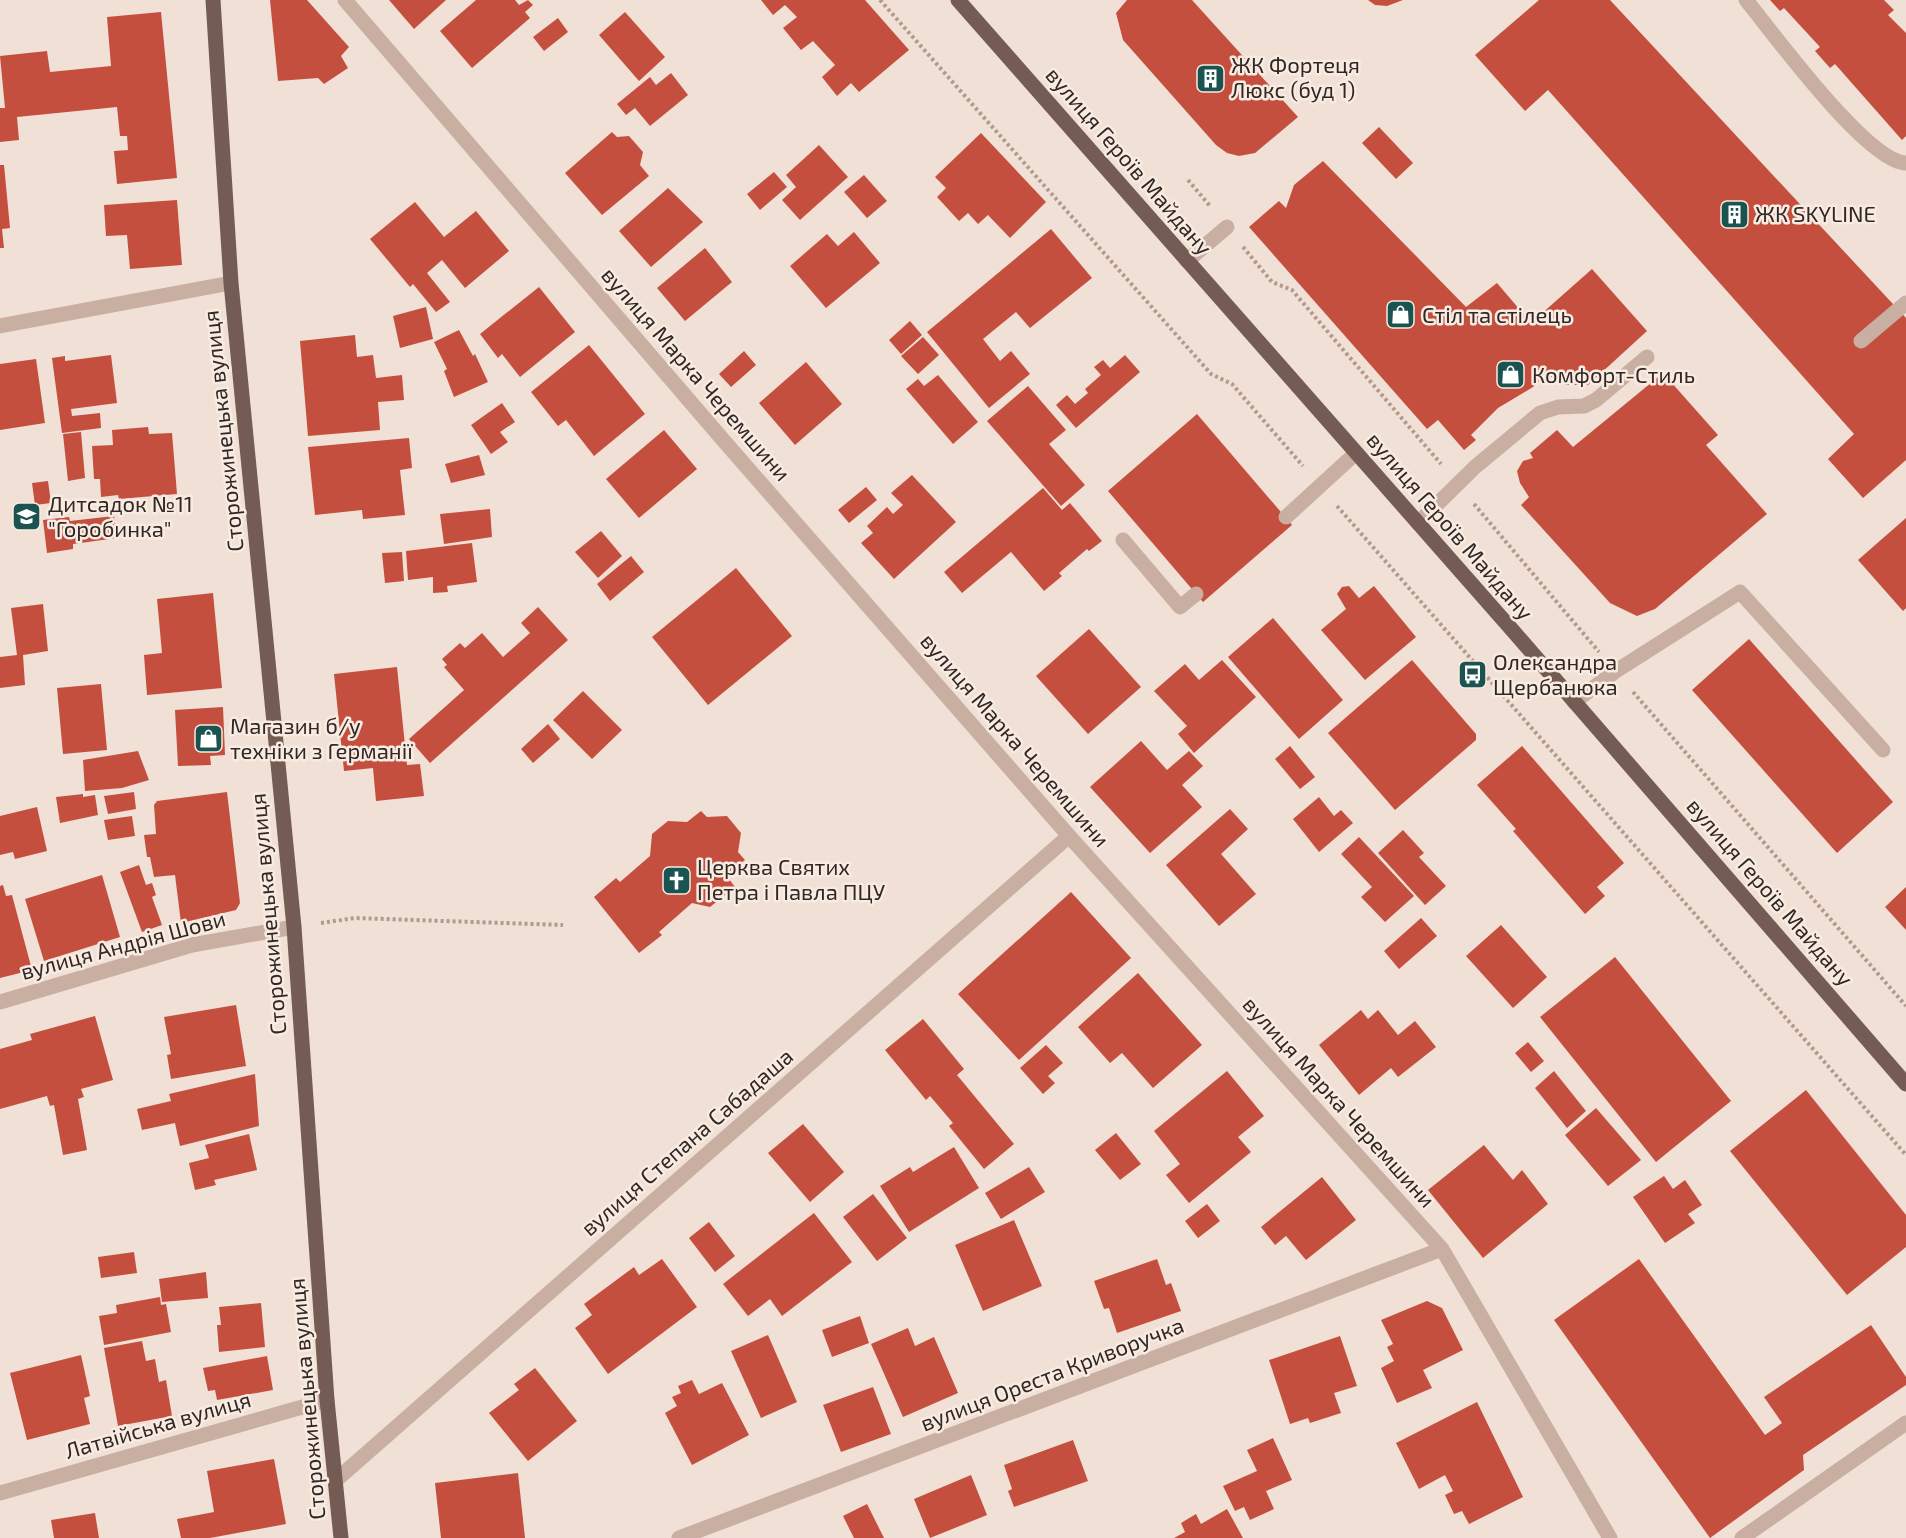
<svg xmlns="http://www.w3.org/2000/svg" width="1906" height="1538" viewBox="0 0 1906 1538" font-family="'Exo 2',sans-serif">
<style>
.building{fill:#c54f3e}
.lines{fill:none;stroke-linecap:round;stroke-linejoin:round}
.path{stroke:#b3998d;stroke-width:4;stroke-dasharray:3 3;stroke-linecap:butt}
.service{stroke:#c8afa2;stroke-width:15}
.minor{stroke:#c8afa2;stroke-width:15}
.primary{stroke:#745c55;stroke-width:15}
.labels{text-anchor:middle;stroke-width:5;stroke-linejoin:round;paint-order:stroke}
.poi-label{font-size:22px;fill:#322724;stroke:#f8ebe1;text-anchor:start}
.street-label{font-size:22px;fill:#322724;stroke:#f8ebe1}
</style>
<rect width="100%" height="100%" fill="#f0e0d6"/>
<!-- building -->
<path class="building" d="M 270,0 L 307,0 L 349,47 L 341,56 L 348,68 L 324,84 L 318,78 L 278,81 Z
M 389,0 L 446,0 L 414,29 Z
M 476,0 L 515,0 L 519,5 L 528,0 L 533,5 L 525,12 L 530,18 L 472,68 L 440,31 Z
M 761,0 L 865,0 L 909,50 L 859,92 L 851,83 L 837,96 L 822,77 L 835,65 L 813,41 L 801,50 L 783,28 L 797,17 L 785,5 L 773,15 Z
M 1127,0 L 1192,0 L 1298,117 L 1255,153 L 1239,156 L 1227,153 L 1216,145 L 1123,40 L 1116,13 Z
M 1368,0 L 1403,0 L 1387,6 L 1375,5 Z
M 1539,0 L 1610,0 L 1906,318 L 1906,460 L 1863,498 L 1828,459 L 1854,434 L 1548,90 L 1525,111 L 1475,55 Z
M 1770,0 L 1884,0 L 1894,10 L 1888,15 L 1906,33 L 1906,136 L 1902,140 L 1835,64 L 1830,68 L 1815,51 L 1820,47 L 1784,8 L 1780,11 Z
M 161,12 L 177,178 L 117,184 L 114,151 L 128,150 L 127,136 L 120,136 L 117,107 L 17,117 L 19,140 L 0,142 L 0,108 L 5,108 L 0,56 L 47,51 L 50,72 L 111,66 L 107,17 Z
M 625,12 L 665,57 L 639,81 L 599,35 Z
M 558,18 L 568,32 L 544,51 L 533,37 Z
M 671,73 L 688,95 L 650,126 L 635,108 L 626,115 L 617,104 L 650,77 L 656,85 Z
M 1379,127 L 1413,163 L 1396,179 L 1362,143 Z
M 612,132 L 617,137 L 629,136 L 643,152 L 640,165 L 649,176 L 602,215 L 565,173 Z
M 981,133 L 1046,202 L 1010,238 L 988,215 L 978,224 L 968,213 L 959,221 L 937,197 L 946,188 L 935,177 Z
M 819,145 L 848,177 L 800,220 L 782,200 L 796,187 L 786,175 Z
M 1323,161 L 1466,307 L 1497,283 L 1531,323 L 1592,269 L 1647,331 L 1588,385 L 1566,385 L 1546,374 L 1533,387 L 1498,408 L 1471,435 L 1476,440 L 1464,450 L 1438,420 L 1427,429 L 1249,227 L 1279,201 L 1286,208 L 1294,185 Z
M 0,165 L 4,165 L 10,228 L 2,229 L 4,248 L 0,248 Z
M 774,172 L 787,187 L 760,210 L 747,194 Z
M 864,175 L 887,201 L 867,218 L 844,192 Z
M 668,188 L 703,222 L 651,267 L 619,231 Z
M 177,200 L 182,265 L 130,269 L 127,235 L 106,236 L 104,205 Z
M 415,202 L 444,237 L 476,211 L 509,251 L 465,288 L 442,260 L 427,273 L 450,302 L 436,312 L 413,284 L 410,287 L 370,239 Z
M 1051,229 L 1092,278 L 1030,328 L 1016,312 L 983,339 L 1000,361 L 1011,351 L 1030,374 L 989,408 L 927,332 Z
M 854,232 L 880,263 L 826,308 L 790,266 L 827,234 L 838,246 Z
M 705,248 L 732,282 L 685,321 L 657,288 Z
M 539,287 L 575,332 L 520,377 L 502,354 L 498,358 L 480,334 Z
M 426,307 L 433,339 L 400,348 L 393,316 Z
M 910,321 L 922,335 L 901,354 L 889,340 Z
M 459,330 L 473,356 L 475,354 L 488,382 L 454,397 L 444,371 L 447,369 L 434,342 Z
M 355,335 L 357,357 L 373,355 L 376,378 L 402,375 L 404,400 L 378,402 L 380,430 L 308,436 L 300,341 Z
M 923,337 L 939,355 L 918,374 L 901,356 Z
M 589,345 L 645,414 L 594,456 L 566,420 L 558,426 L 531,392 Z
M 744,351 L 756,365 L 731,387 L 719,374 Z
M 111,355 L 117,403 L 71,409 L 72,416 L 100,413 L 101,428 L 62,433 L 52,358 L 65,356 L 65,361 Z
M 1125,355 L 1140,372 L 1076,428 L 1056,405 L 1067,395 L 1075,404 L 1088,393 L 1085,389 L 1101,375 L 1094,367 L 1103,360 L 1110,368 Z
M 36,359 L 45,423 L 0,430 L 0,364 Z
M 806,362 L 842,404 L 795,445 L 759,403 Z
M 1663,373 L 1718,435 L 1706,445 L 1767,514 L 1655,609 L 1637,616 L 1610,603 L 1521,505 L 1529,497 L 1520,483 L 1517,471 L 1523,461 L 1533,458 L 1530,453 L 1557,430 L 1573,447 Z
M 938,375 L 978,422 L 953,444 L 906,389 L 918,379 L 924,386 Z
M 1028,386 L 1066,430 L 1049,444 L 1085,485 L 1061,506 L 987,421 Z
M 502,403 L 515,422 L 500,432 L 508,442 L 491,454 L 471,425 Z
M 1197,414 L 1292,525 L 1203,602 L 1108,491 Z
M 148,427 L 149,434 L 172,433 L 177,494 L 119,499 L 118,495 L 101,497 L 100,479 L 94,479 L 92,446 L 113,445 L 112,430 Z
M 664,430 L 697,469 L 639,518 L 606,479 Z
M 81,432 L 85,478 L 68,481 L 63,434 Z
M 409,438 L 412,468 L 400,470 L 405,515 L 363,519 L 362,510 L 315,515 L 308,447 Z
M 479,455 L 485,475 L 451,483 L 445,464 Z
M 912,475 L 956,522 L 894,579 L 861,543 L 873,533 L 867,526 L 887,507 L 893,514 L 903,505 L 891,493 Z
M 48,481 L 51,503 L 35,505 L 32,483 Z
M 866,487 L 877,500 L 849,523 L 838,510 Z
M 1043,488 L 1062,510 L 1070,503 L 1102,541 L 1089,551 L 1087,549 L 1059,573 L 1062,576 L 1044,591 L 1011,552 L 962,593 L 944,572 Z
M 490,509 L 492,537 L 444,544 L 440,514 Z
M 114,516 L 117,538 L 73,544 L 73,549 L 47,553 L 43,520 L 69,517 L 70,521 Z
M 1906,518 L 1906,608 L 1903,611 L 1858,560 Z
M 601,531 L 622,556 L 598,578 L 575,552 Z
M 472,543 L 477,582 L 447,586 L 448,592 L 433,593 L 433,577 L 408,580 L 406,551 Z
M 402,552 L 404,581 L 385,583 L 382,553 Z
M 631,556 L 644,572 L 610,601 L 597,584 Z
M 736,568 L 792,636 L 708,705 L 652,637 Z
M 1349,586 L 1359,598 L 1374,586 L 1416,637 L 1365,680 L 1321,630 L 1346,609 L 1337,594 L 1342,587 Z
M 213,593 L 222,688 L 147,695 L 144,655 L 162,653 L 157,599 Z
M 43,604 L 48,651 L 23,655 L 25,685 L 0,688 L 0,657 L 17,655 L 11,608 Z
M 538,607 L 568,640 L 430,763 L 409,739 L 464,690 L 444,667 L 447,665 L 442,659 L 460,643 L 465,648 L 482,633 L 503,657 L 530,633 L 521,623 Z
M 1273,618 L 1343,700 L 1299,739 L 1228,657 Z
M 1089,629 L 1141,687 L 1088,734 L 1036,676 Z
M 1749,639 L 1893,802 L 1837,853 L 1692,690 Z
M 1222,660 L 1256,697 L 1194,753 L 1178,734 L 1187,726 L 1154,691 L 1185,664 L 1199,680 Z
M 1412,660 L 1476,734 L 1476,740 L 1395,810 L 1328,733 Z
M 397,667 L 407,765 L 420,764 L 424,796 L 376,801 L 373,768 L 344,771 L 334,674 Z
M 101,684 L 107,750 L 63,754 L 57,688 Z
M 583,691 L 622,730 L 592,759 L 553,720 Z
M 223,707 L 225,755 L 210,756 L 211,765 L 178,766 L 175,710 Z
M 548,724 L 560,739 L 533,763 L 521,749 Z
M 1141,741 L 1167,770 L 1189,751 L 1203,766 L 1182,785 L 1202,807 L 1150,853 L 1090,787 Z
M 1290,746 L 1315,777 L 1300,789 L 1275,759 Z
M 1522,746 L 1624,863 L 1597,887 L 1605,896 L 1585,914 L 1513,831 L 1516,829 L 1477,785 Z
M 138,751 L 149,780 L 122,788 L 85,791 L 83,760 Z
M 134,792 L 136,809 L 108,814 L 104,796 Z
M 227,792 L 240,903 L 236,910 L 181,923 L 175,875 L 154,877 L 150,857 L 147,857 L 144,835 L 156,834 L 154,805 L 157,801 Z
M 83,794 L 83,797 L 95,795 L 98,815 L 60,823 L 56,797 Z
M 1319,797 L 1334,816 L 1341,810 L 1353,823 L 1319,852 L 1293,819 Z
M 37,807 L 47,851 L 15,859 L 13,852 L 0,855 L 0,816 Z
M 1230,809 L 1248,829 L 1221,854 L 1256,894 L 1219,926 L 1166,865 Z
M 701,811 L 707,817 L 727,816 L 741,833 L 738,852 L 745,860 L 726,875 L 735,887 L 710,907 L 692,903 L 659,932 L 662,935 L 639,953 L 594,897 L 616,878 L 620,882 L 650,856 L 652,834 L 668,821 L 687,822 Z
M 132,816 L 135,836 L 108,840 L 104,820 Z
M 1403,830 L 1424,853 L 1419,857 L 1446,886 L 1425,905 L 1378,853 Z
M 1359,837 L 1414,896 L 1385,922 L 1361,897 L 1372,887 L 1341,854 Z
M 139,865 L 146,885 L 152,883 L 156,895 L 152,897 L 162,925 L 142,932 L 120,872 Z
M 102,875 L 120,937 L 44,961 L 25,899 Z
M 3,885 L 6,896 L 12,895 L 32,970 L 0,978 L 0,886 Z
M 1906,887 L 1906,930 L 1885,907 Z
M 1071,892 L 1131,958 L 1019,1060 L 958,994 Z
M 1421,918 L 1437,936 L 1399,969 L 1384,951 Z
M 1501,925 L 1547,977 L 1513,1008 L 1466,956 Z
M 1615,957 L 1731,1101 L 1656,1162 L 1540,1017 Z
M 1138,973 L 1202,1045 L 1153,1088 L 1122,1053 L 1110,1063 L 1078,1027 Z
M 236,1005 L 246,1066 L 171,1079 L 167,1055 L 171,1054 L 164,1017 Z
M 1361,1010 L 1368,1019 L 1378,1010 L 1398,1035 L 1415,1021 L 1436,1047 L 1398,1077 L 1391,1068 L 1359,1095 L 1319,1045 Z
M 95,1016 L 113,1080 L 81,1089 L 84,1097 L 78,1099 L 87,1150 L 63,1155 L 54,1105 L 50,1106 L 47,1096 L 0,1109 L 0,1049 L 32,1040 L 30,1034 Z
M 923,1019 L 964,1069 L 957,1075 L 1014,1144 L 984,1169 L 949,1126 L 953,1123 L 930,1096 L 926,1100 L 885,1050 Z
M 1528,1042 L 1544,1061 L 1531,1072 L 1515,1053 Z
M 1046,1045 L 1063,1063 L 1048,1076 L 1055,1083 L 1043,1094 L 1020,1068 Z
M 1227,1071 L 1264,1116 L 1238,1137 L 1251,1152 L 1189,1203 L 1166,1175 L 1180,1164 L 1154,1131 Z
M 1554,1071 L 1586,1111 L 1567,1128 L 1535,1088 Z
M 255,1074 L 259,1126 L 180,1146 L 175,1123 L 142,1130 L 137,1109 L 171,1101 L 169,1094 Z
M 1806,1090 L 1906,1215 L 1906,1247 L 1847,1295 L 1730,1151 Z
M 1596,1108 L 1641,1160 L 1608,1186 L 1565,1135 Z
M 803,1124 L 844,1172 L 810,1202 L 768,1153 Z
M 1116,1133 L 1141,1164 L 1120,1180 L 1095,1150 Z
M 249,1134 L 257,1170 L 214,1180 L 216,1185 L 195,1190 L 189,1163 L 209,1158 L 205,1145 Z
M 1484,1145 L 1513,1180 L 1522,1170 L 1548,1204 L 1483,1258 L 1428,1190 Z
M 954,1147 L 979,1188 L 909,1232 L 880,1186 L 910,1167 L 913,1172 Z
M 1029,1167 L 1045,1192 L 1001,1219 L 985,1193 Z
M 1664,1176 L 1673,1189 L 1685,1180 L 1702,1205 L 1688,1214 L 1695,1223 L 1665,1243 L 1633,1197 Z
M 1322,1177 L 1356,1220 L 1306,1260 L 1286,1236 L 1275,1245 L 1261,1227 Z
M 873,1194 L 907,1238 L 877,1261 L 843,1217 Z
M 1207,1204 L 1220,1221 L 1198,1238 L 1185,1221 Z
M 814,1213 L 852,1262 L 782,1316 L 770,1299 L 748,1316 L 723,1284 Z
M 1014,1220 L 1042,1286 L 983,1311 L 955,1245 Z
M 709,1222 L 735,1256 L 715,1272 L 689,1238 Z
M 134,1252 L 137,1273 L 101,1278 L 98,1257 Z
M 662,1259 L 697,1307 L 608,1374 L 575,1328 L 592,1315 L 584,1304 L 634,1267 L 639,1275 Z
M 1157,1259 L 1166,1285 L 1171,1283 L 1181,1311 L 1117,1333 L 1109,1308 L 1104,1309 L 1094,1281 Z
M 1639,1259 L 1765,1435 L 1782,1423 L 1764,1397 L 1871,1325 L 1906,1377 L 1906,1385 L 1803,1455 L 1804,1470 L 1710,1538 L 1554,1320 Z
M 206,1272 L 208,1298 L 162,1302 L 159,1279 Z
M 160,1297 L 161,1305 L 166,1304 L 171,1332 L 104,1345 L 99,1316 L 117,1313 L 116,1305 Z
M 1427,1301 L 1442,1308 L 1463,1350 L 1423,1370 L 1432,1388 L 1397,1403 L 1381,1368 L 1394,1361 L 1387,1347 L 1393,1344 L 1381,1320 Z
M 261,1303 L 265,1347 L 219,1352 L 217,1325 L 221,1325 L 219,1307 Z
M 860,1316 L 869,1343 L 832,1357 L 822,1330 Z
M 908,1328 L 915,1346 L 934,1337 L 958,1393 L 903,1417 L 871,1344 Z
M 768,1335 L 797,1402 L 761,1418 L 731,1351 Z
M 1340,1336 L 1357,1386 L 1334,1393 L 1341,1413 L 1310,1423 L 1308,1418 L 1290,1424 L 1269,1360 Z
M 142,1341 L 146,1361 L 155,1359 L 159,1382 L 166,1380 L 172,1416 L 118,1426 L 104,1348 Z
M 81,1355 L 90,1396 L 84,1398 L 90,1424 L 27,1440 L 10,1373 Z
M 267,1356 L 273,1390 L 217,1400 L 215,1390 L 208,1391 L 203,1368 Z
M 535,1368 L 577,1421 L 528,1461 L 489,1413 L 519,1390 L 514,1384 Z
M 692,1380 L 699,1394 L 722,1383 L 749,1435 L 692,1465 L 665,1413 L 677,1406 L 672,1397 L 681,1393 L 678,1386 Z
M 873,1387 L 891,1434 L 841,1452 L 823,1405 Z
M 1477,1402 L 1523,1497 L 1469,1524 L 1462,1511 L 1454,1514 L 1445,1495 L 1453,1491 L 1445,1475 L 1419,1489 L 1396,1443 Z
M 1273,1438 L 1292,1480 L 1266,1491 L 1274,1509 L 1250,1520 L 1244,1507 L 1235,1511 L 1223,1486 L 1257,1471 L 1247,1450 Z
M 1073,1440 L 1088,1481 L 1014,1507 L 1008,1491 L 1012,1489 L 1004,1465 Z
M 274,1459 L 286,1524 L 210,1538 L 181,1538 L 177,1519 L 214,1512 L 207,1471 Z
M 518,1473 L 525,1538 L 441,1538 L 435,1483 Z
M 971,1475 L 987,1515 L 930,1538 L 914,1499 Z
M 867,1504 L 884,1538 L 854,1538 L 843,1516 Z
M 1227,1509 L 1243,1538 L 1174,1538 L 1185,1532 L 1181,1523 L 1196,1514 L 1201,1524 Z
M 95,1513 L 99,1538 L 54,1538 L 51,1520 Z"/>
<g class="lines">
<!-- path -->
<path class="path" d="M 880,0 L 1211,374 L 1232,384 L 1303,466
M 1188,180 L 1210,206
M 1243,247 L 1272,282 L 1292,290 L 1441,464
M 1474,504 L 1599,652
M 1337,506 L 1906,1155
M 1633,692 L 1906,1006
M 321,923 L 355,918 L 563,925"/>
<!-- service -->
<path class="service" d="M 1746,0 C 1774,34 1867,162 1906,163
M 1187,261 L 1227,227
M 1861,341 L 1906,303
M 1286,517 L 1356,453
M 1418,523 L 1475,467 L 1540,413 L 1558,407 L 1584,406 L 1596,400 L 1647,357
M 1123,540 L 1180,607 L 1196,594
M 1574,702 L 1616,671 L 1740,592 L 1883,750"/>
<!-- minor -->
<path class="minor" d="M 345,0 L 724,441 L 1069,836 L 1442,1249 L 1610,1538
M 0,326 L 231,283
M 0,1002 L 192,945 L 294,927
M 335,1481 L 1069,836
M 0,1493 L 327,1400
M 679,1538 L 1442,1249
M 1742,1538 L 1906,1423"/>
<!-- primary -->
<path class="primary" d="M 213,0 L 231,283 L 294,927 L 327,1400 L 341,1538
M 958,0 L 1514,632 L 1906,1084"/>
</g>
<!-- icons -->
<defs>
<symbol id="building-square" viewBox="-11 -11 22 22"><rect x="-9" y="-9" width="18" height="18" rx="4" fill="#1b5350" stroke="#f8ebe1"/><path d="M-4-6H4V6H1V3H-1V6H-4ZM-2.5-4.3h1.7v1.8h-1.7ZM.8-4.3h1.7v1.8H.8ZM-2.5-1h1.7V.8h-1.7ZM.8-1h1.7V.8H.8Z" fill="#fff"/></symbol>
<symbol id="shop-square" viewBox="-11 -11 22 22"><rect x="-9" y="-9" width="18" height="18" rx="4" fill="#1b5350" stroke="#f8ebe1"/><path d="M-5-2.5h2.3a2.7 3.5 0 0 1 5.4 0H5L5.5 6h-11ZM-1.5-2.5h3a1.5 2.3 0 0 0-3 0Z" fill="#fff"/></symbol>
<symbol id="school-square" viewBox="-11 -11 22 22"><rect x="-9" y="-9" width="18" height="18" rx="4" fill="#1b5350" stroke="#f8ebe1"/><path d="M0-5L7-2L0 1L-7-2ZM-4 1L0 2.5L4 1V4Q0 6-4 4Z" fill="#fff"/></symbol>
<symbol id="bus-square" viewBox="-11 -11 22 22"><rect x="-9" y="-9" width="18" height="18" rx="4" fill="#1b5350" stroke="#f8ebe1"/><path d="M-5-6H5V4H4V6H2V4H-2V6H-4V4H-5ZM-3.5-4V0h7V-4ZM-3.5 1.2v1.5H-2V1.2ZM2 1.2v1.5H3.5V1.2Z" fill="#fff"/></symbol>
<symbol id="church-square" viewBox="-11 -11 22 22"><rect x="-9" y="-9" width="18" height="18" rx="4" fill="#1b5350" stroke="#f8ebe1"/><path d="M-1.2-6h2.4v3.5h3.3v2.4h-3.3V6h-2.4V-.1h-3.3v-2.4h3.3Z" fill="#fff"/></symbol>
</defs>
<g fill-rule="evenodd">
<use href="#building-square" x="1194" y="62" width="33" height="33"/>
<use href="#building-square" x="1718" y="198" width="33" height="33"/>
<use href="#shop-square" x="1384" y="298" width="33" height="33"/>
<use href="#shop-square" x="1494" y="358" width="33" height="33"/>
<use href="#school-square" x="10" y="500" width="33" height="33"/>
<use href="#bus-square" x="1456" y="658" width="33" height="33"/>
<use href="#shop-square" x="192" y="722" width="33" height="33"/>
<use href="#church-square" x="660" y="864" width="33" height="33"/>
</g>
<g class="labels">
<!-- poi labels -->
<g class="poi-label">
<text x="1231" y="73">ЖК Фортеця<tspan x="1231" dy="25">Люкс (буд 1)</tspan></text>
<text x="1755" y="222">ЖК SKYLINE</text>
<text x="1422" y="323">Стіл та стілець</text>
<text x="1532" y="383">Комфорт-Стиль</text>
<text x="48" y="512">Дитсадок №11<tspan x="48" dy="25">"Горобинка"</tspan></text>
<text x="1493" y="670">Олександра<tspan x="1493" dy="25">Щербанюка</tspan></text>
<text x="230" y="734">Магазин б/у<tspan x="230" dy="25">техніки з Германії</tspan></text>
<text x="697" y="875">Церква Святих<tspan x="697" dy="25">Петра і Павла ПЦУ</tspan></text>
</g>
<!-- street labels -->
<g class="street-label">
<text transform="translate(1129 161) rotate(49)" y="8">вулиця Героїв Майдану</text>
<text transform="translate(696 374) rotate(49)" y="8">вулиця Марка Черемшини</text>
<text transform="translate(223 431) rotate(-96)" y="8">Сторожинецька вулиця</text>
<text transform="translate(1450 526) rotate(49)" y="8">вулиця Героїв Майдану</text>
<text transform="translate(1015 740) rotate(49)" y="8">вулиця Марка Черемшини</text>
<text transform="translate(1770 892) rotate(49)" y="8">вулиця Героїв Майдану</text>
<text transform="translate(268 914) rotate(-95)" y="8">Сторожинецька вулиця</text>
<text transform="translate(123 945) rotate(-15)" y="8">вулиця Андрія Шови</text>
<text transform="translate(1339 1102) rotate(48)" y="8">вулиця Марка Черемшини</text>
<text transform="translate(687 1142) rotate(-41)" y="8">вулиця Степана Сабадаша</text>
<text transform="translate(1052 1374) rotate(-21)" y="8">вулиця Ореста Криворучка</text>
<text transform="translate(307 1399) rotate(-95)" y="8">Сторожинецька вулиця</text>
<text transform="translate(158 1425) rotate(-16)" y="8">Латвійська вулиця</text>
</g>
</g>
</svg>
